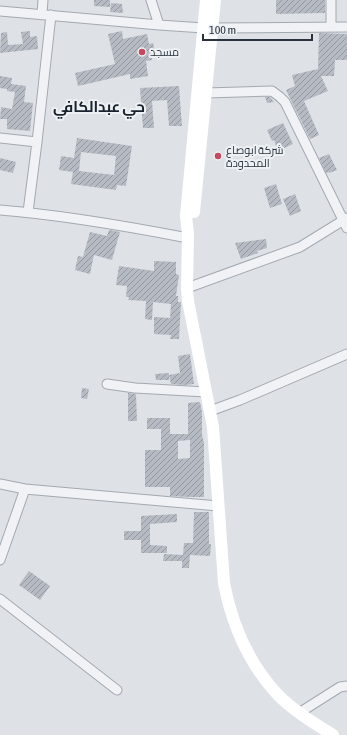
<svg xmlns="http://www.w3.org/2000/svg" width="347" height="735" viewBox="0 0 347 735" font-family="'Asap Condensed',Cairo,sans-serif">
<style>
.building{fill:url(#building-hatch);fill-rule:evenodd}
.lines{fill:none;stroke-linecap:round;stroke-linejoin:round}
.street-casing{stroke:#a4a9b1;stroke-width:11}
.street{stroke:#f0f2f5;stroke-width:9}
.secondary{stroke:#fff;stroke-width:12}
.poi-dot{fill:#c64962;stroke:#edf1f4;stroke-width:1.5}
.labels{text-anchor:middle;stroke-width:4;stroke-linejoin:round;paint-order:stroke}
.poi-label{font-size:11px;fill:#28313d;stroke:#edf1f4;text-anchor:start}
.district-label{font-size:15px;font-weight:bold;fill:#1a222d;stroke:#edf1f4}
</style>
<defs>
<pattern id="building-hatch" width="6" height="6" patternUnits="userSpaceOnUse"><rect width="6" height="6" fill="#b6bbc3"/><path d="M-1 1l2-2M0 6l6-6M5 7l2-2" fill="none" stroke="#9499a0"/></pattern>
</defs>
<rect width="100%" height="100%" fill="#dee2e7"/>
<!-- building -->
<path class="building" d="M 94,0 L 110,0 L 110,7 L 94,6 Z
M 276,0 L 325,0 L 325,13 L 276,14 Z
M 111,3 L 122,4 L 123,13 L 110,12 Z
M 30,31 L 30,37 L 37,36 L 38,49 L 0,53 L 1,33 L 7,32 L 8,45 L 23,44 L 21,32 Z
M 122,31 L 123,39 L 147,34 L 149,44 L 153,43 L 155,52 L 151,52 L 152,60 L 146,61 L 148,76 L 130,79 L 130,74 L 78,86 L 75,73 L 115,64 L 108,34 Z
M 319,33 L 347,34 L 347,60 L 335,60 L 334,76 L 321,76 L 328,91 L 304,101 L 319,135 L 310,139 L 286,90 L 295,86 L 292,75 L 318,69 Z
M 0,76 L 12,78 L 11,84 L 26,86 L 24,102 L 33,103 L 30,131 L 7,129 L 7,119 L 0,119 L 1,107 L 12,109 L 15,92 L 7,91 L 7,89 L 0,88 Z
M 179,86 L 182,126 L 169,126 L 167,100 L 152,101 L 154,128 L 143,128 L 140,88 Z
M 265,97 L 270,97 L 274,102 L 267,103 Z
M 283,123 L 293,144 L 278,151 L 274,140 L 272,141 L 267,130 Z
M 77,138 L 132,146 L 126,186 L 117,185 L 116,190 L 71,184 L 73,172 L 59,170 L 61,156 L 74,158 ZM 81,152 L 116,156 L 114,175 L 79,171 Z
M 329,154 L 337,170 L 329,173 L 329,172 L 326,173 L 319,158 Z
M 0,158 L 16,162 L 13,173 L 0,170 Z
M 276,184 L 282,204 L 270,208 L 264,188 Z
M 295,194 L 301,211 L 290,216 L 283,199 Z
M 109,230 L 120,232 L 112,260 L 94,255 L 90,274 L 75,270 L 78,256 L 83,257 L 90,232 L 107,236 Z
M 266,239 L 267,248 L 257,251 L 258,253 L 241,259 L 235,243 Z
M 154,261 L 176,262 L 176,274 L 179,275 L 176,296 L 178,296 L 178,302 L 181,302 L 179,339 L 170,339 L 171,335 L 154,334 L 154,317 L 170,318 L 171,304 L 153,302 L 152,320 L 145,319 L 146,301 L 128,300 L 129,297 L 126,297 L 127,286 L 116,285 L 119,266 L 154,271 Z
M 190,354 L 194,384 L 185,385 L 171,384 L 169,375 L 180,373 L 178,356 Z
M 169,373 L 169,380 L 156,380 L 155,374 Z
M 82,388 L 89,389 L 87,399 L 81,398 Z
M 128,393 L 136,394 L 137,421 L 128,421 Z
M 200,402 L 202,412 L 202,435 L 204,443 L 204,497 L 189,497 L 170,496 L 170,487 L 145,487 L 145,450 L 161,450 L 161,429 L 147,429 L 147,418 L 170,418 L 170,434 L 188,434 L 188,403 ZM 190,440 L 190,458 L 178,459 L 178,441 Z
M 194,512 L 209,512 L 209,544 L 211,544 L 210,556 L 190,555 L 189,568 L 182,568 L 182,561 L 163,561 L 164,554 L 183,555 L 184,543 L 193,543 Z
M 177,514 L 177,522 L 150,524 L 150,545 L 167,546 L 167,553 L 141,553 L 141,540 L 124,540 L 124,531 L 141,531 L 141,516 Z
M 29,571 L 50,586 L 40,600 L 19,585 Z"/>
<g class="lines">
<defs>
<path id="street" d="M 151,0 L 159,25
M 331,0 L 331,27
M 0,11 L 159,25 L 204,28 L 347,27
M 42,14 L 43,0
M 206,93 L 272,91 L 280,97 L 285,102 L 347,228
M 0,138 L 37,142 L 28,212
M 37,142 L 51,15
M 0,210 C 63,215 126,226 188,238
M 187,288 L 300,247 L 347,218
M 107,384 L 135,388 L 206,392
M 210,411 L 240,400 L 347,354
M 0,484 L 25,489 L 218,506
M 0,560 L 25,489
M 0,599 L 117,690
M 299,713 L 340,687 L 347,686"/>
</defs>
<!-- street casing -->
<use href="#street" class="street-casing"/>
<!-- street -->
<use href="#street" class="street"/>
<!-- secondary -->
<path class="secondary" d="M 206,0 L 186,216 L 188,234 L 187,288 L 188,301 L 213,427 L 224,583 C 232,625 249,664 278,695 C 294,711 314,723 333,735
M 194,212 L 215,0"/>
</g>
<!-- markers -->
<g class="poi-dot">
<circle cx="142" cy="52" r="4"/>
<circle cx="218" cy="156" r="4"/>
</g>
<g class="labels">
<!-- poi labels -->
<g class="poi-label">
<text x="150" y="56">مسجد</text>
<text x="226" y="154">شركة ابوصاع<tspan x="226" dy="13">المحدودة</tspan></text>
</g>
<!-- district labels -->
<g class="district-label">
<text x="99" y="112">حي عبدالكافي</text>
</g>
</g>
<!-- scale -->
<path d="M203 34v6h109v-6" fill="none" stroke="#28313d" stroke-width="2"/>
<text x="209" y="34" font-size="12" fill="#28313d" stroke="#edf1f4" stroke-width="3" paint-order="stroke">100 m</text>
</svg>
